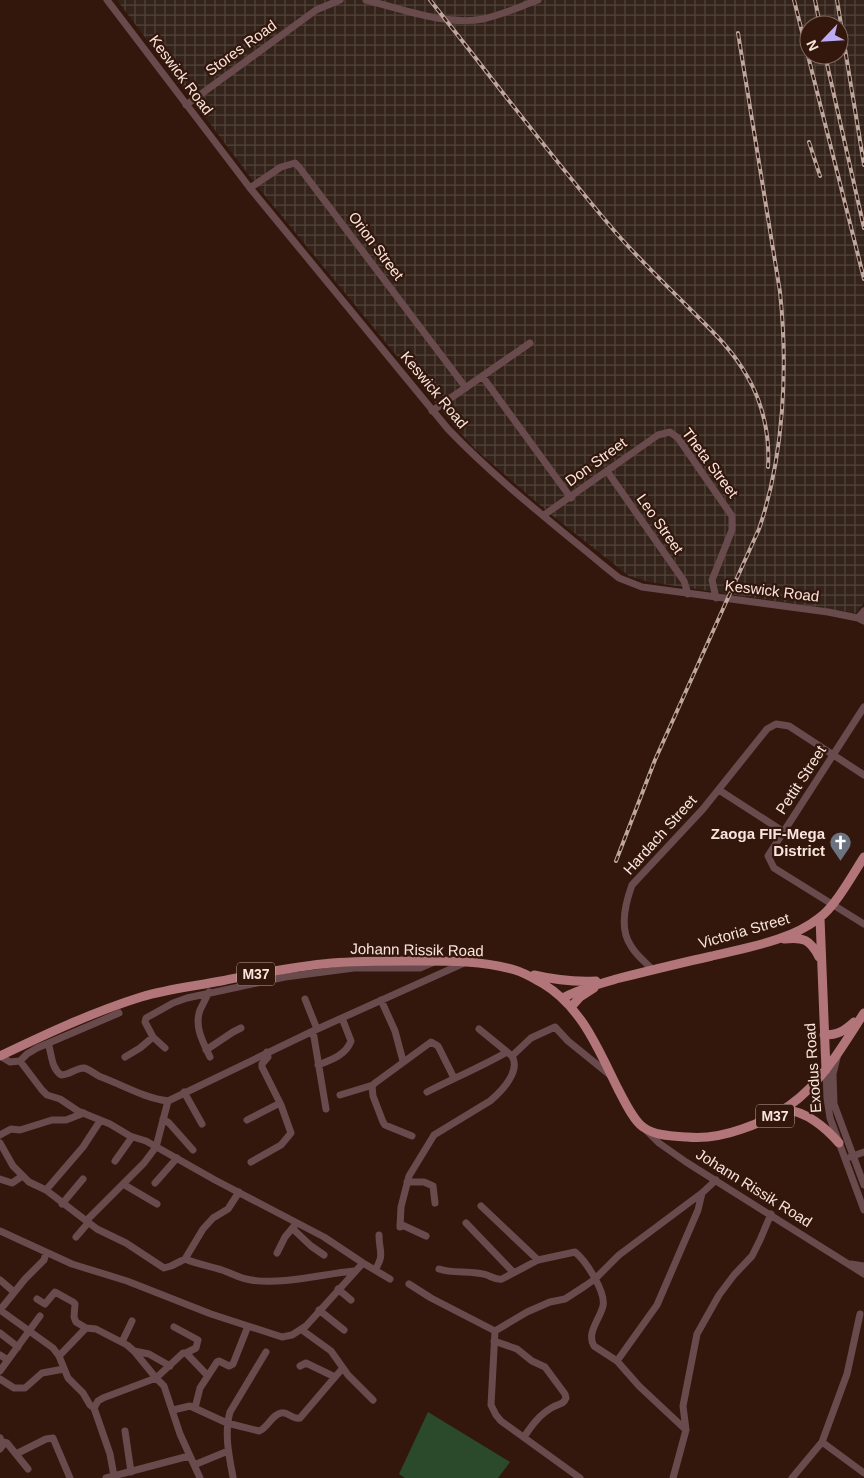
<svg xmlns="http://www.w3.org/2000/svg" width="864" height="1478" viewBox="0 0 864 1478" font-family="Arial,sans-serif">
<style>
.industrial{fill:url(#industrial-grid);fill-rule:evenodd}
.pitch{fill:#2b4a2b}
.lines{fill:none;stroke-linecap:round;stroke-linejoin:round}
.minor{stroke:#694b4d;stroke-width:7}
.major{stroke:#b2757a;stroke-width:9}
.rail-casing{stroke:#bda69d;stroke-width:4}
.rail{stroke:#33170c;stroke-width:2;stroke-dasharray:5.5;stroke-linecap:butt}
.labels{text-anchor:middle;stroke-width:4.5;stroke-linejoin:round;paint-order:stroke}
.shield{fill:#33170c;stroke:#bea79e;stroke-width:1}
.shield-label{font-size:14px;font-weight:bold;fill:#f9e5dd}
.street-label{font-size:15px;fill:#f9e5dd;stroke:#33170c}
.poi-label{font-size:15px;font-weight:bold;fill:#f9e5dd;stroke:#33170c;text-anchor:end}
</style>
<defs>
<pattern id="industrial-grid" width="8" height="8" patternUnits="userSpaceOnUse" patternTransform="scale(1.25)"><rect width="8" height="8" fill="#33231a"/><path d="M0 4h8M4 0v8" fill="none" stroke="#51433b"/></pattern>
</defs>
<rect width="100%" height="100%" fill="#33170c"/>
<!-- industrial -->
<path class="industrial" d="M 117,0 L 864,0 L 864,603 L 856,613 L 649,582 L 629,576 L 549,513 L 475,449 L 457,429 L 257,186 ZM 809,25 L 839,25 L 839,55 L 809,55 Z"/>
<!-- pitch -->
<path class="pitch" d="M 428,1412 L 510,1462 L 498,1478 L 405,1478 L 399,1474 Z"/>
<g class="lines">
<!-- minor -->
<path class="minor" d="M 107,0 L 250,188 L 448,429 C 496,479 551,522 604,566 L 619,578 L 642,587 L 828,612 L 858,618 L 864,621
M 366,0 C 401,9 447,26 483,19 C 502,15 521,6 538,0
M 186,105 L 316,10 L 340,0
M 250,188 L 281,167 L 295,163 L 299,167 L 466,388
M 482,376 L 571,498
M 432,411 L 530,343
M 607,471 L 684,581 L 688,594
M 544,515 L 658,435 L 670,432 L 678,438 L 732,516 L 732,530 L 712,580 L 716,598
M 858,618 L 864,611
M 864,707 L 768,856 L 774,868 L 864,924
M 719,790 L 784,832
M 652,969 C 645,962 636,955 631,946 C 619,929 625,904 632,885 L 703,809 L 767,729 L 776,724 L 789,726 L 864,775
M 209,992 C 206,998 203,1004 200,1010 C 194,1027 203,1042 210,1057
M 305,999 L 317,1029
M 381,1000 L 395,1031 L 403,1061
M 313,1031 L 326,1109
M 48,1043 C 52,1054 51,1068 61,1075 C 69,1075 76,1068 84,1068 C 89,1069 96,1075 101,1077 C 123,1085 144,1098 168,1101
M 165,1048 L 153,1037 L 145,1022 L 146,1018 L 173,1003 L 187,998 L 285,977 L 354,968 L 420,968 L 434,962
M 206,1050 L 233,1032 L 241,1028
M 838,1054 L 833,1074 L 834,1104 L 864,1185
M 0,1056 L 10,1062 L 20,1061 L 42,1090 L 47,1095 L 60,1099 L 78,1111 L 110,1124 L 130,1136 L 146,1141 L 215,1180 L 324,1237 L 363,1263 L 390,1279
M 512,1056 L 531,1038 L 555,1027 L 568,1041 L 610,1075
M 125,1057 L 140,1048 L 153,1037
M 20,1061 L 27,1054 L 37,1048 L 119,1013
M 318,1065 C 331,1060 346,1055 351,1041 L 342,1018
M 826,1071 L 827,1098 L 830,1118 L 864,1210
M 184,1092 L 202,1124
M 427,1092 C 454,1078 481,1067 507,1052
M 340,1095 L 373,1085
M 163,1119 L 169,1123 L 193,1150
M 247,1120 L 280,1103
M 647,1131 L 659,1143 L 686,1162 L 864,1274
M 0,1135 L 11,1129 L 20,1130 L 52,1120 L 66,1120 L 84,1113
M 412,1136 L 385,1125 L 383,1122 L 373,1096 L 372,1086 L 375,1083 L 431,1042 L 438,1046 L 454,1078
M 0,1143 L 13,1166 L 29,1182 L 46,1190 L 97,1229 L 126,1243 L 164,1268 L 171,1266 L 185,1259 L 203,1229 L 213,1218 L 228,1209 L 239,1192
M 850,1157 L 864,1152
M 115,1161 L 132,1137
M 251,1162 L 281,1145 L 291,1133 L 281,1105 L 262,1067 L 262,1064 L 268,1057 L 267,1052
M 0,1179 L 12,1183 L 21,1177
M 407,1182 L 424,1182 L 433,1186 L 435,1203
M 155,1183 L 177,1158
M 123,1184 L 157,1204
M 46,1190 L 83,1147 L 100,1121
M 62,1204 L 83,1179
M 481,1206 L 538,1260
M 86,1221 L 144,1163 L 156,1147 L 168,1101 L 313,1031 L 464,963
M 466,1223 L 513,1272
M 400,1224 L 426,1236
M 400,1227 L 401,1207 L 409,1176 L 434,1135 L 490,1101 C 502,1091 521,1071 512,1056 L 479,1029
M 293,1229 L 311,1246 L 324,1255
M 0,1231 L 72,1264 L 127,1281 L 211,1314 L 282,1337 L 292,1335 L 306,1326 L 363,1263
M 76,1237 L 88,1223
M 277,1253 L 285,1237 L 295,1225
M 185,1259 C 197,1264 209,1266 222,1270 C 231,1273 241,1279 251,1280 C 283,1285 322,1274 354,1271
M 851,1264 L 864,1266
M 439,1269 C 454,1274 471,1270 487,1275 C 492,1277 496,1280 502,1279 L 538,1260 L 575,1252 C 586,1261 606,1292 603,1306 C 600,1319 586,1333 594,1346 L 617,1361
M 375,1270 C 385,1254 379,1252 379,1235
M 0,1280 L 14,1292
M 409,1284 L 431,1298 L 495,1331
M 338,1289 L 351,1300
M 37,1299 L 45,1304 L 55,1292 L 73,1302 L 75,1304 L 74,1317 L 76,1322 L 86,1328 L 96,1329 L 127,1345 L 134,1351 L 156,1378 L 183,1353 L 186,1353 L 208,1376
M 0,1310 L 53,1348 L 59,1356 L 68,1378 L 83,1393 L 90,1405 L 94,1408
M 0,1310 L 25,1279 L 44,1260 L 46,1253
M 319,1310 L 344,1330
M 174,1327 L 198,1340 L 196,1348 L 186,1353
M 302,1330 L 331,1351 L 348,1375 L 373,1400
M 0,1333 L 18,1347
M 494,1341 L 517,1349 L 532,1361 L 545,1367 L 565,1394 L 566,1398 C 564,1404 559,1404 553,1407 C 540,1414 532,1425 524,1437
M 122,1342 L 132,1321
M 134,1351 L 149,1354 L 170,1366
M 0,1355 L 8,1360
M 59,1356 L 86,1328
M 300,1366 L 306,1363 L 335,1377 L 343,1368
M 0,1371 L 40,1316
M 0,1379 L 14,1388 L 25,1388 L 42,1373 L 64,1369
M 195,1408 L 200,1388 L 217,1362 L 219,1361 L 229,1366 L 233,1364 L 248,1326
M 173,1410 L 190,1406 L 227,1423 L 259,1431 C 268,1428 271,1415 281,1413 C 288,1411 292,1420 300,1418 L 335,1377
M 686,1430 L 639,1386 L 617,1361 L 657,1305 L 698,1210 L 702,1193 L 716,1180
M 125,1431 L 131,1472
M 0,1438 L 3,1445 L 0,1449
M 3,1442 L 7,1443 L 28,1469
M 822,1442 L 864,1473
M 16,1454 L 46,1439 L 53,1438 L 70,1478
M 194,1465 L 228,1451
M 114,1476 L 110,1454 L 94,1408 L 98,1401 L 103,1398 L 156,1378 L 164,1386 L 180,1434 L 200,1478
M 233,1477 C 229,1456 224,1433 230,1412 L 266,1352
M 106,1478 L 189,1456
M 580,1478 L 501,1421 L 496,1415 L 491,1405 L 495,1331 L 527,1312 L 550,1302 L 565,1299 L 585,1286 L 595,1279 L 619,1255 L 702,1193
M 673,1478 L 686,1430 L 683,1406 L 697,1334 L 719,1295 L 734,1275 L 752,1256 L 760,1240 L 771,1214
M 792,1478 L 822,1442 L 847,1374 L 860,1314"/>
<!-- major -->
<path class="major" d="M 820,918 L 826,1070
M 784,939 C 803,937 810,939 819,957
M 534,975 C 555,980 574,982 596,981
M 563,998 C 580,988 598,985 616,979 C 648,971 680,963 712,956 C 748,947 790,941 819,918 C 835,907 853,874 864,857
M 571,1007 L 580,997 L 594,988
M 824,1035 C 838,1035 844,1031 854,1022
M 0,1056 C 46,1034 93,1012 141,997 C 167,989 195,986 221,981 C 258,974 295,966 332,963 C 357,961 383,961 408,961 C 443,961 481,960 515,970 C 525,973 533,978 542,983 C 582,1007 598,1049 618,1089 C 624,1100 633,1120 643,1127 C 655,1136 673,1136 687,1137 C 706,1139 725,1135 742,1129 C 807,1108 829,1067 864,1013
M 786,1110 C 806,1111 826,1128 839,1143"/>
<defs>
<path id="rail" d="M 430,0 C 492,78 552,158 617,234 C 640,260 664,283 688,307 C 710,329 732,349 747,376 C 763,403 770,436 768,467
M 794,0 L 864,279
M 815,0 L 820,25
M 837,0 L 864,165
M 825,55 L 864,228
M 809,142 L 820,176
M 616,861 L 655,760 L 759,529 C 784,456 788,368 780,292 L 738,33"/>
</defs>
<!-- rail casing -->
<use href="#rail" class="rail-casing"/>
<!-- rail -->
<use href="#rail" class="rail"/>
</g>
<!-- icons -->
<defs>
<symbol id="church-pin" viewBox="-11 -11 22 30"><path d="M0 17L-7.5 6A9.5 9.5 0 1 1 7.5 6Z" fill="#6b7280" stroke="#33170c"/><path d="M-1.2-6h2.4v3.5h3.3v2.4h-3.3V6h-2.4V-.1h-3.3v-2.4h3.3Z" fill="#fff"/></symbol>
</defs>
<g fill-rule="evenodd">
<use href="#church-pin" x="828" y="830" width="25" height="34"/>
</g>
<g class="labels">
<!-- shield labels -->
<g class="shield">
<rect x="237" y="962.5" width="38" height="23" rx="4"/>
<rect x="756" y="1104.5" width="38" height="23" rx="4"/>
</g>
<g class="shield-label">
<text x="256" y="979">M37</text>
<text x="775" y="1121">M37</text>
</g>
<!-- street labels -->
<g class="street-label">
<text transform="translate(241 48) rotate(-36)" y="5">Stores Road</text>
<text transform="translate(181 75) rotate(53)" y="5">Keswick Road</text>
<text transform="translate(376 246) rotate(53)" y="5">Orion Street</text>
<text transform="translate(434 390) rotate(50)" y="5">Keswick Road</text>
<text transform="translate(596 462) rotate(-36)" y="5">Don Street</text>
<text transform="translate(710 463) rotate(53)" y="5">Theta Street</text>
<text transform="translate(660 524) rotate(55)" y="5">Leo Street</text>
<text transform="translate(772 591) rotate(7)" y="5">Keswick Road</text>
<text transform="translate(801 780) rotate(-57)" y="5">Pettit Street</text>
<text transform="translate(660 835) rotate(-48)" y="5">Hardach Street</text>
<text transform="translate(744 931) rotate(-16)" y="5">Victoria Street</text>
<text transform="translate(417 950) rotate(1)" y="5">Johann Rissik Road</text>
<text transform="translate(813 1068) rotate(-94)" y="5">Exodus Road</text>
<text transform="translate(754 1188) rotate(32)" y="5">Johann Rissik Road</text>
</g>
<!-- poi labels -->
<g class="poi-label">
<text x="825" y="839">Zaoga FIF-Mega<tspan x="825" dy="17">District</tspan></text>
</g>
</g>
<!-- north arrow -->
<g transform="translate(824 40) rotate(245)"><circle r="24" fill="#33170c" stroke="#826960"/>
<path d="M0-4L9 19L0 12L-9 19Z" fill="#bbaaf6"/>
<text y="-8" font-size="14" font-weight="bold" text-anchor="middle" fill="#f9e5dd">N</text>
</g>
</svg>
